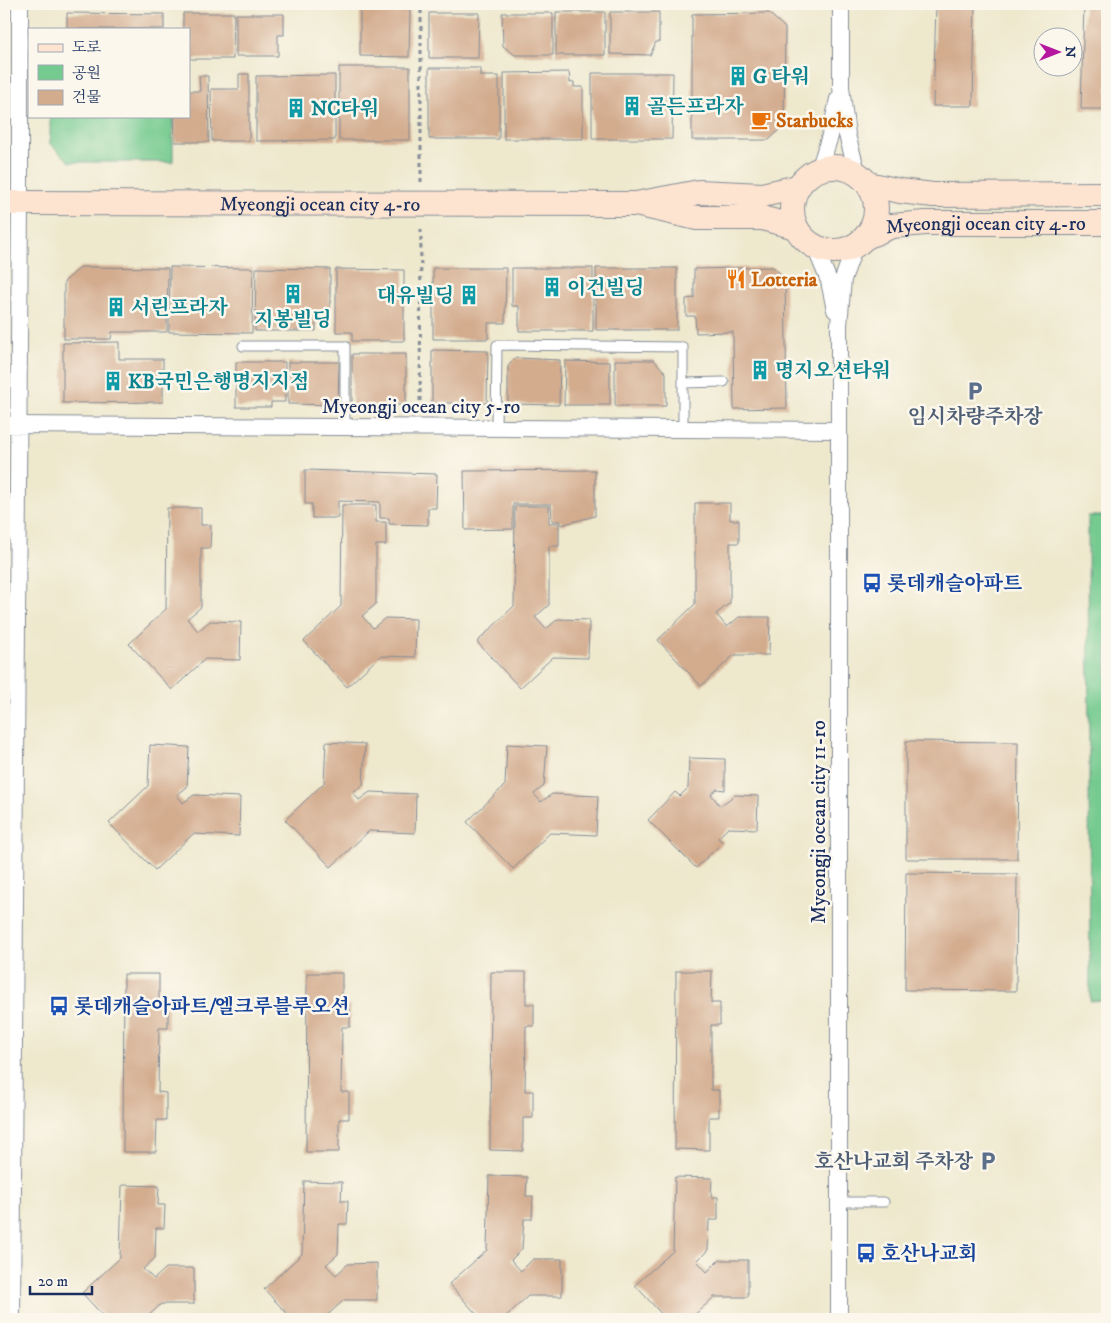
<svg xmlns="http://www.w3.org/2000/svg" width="1111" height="1323" viewBox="0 0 1111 1323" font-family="'IM FELL DW Pica','Noto Serif KR',serif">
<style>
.green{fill:#75ca8f;stroke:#487c76}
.building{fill:#d3ac8e}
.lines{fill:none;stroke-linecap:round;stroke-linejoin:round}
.service-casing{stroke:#848c96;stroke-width:11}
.minor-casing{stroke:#848c96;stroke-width:18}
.secondary-casing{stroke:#848c96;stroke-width:26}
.path{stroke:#848c96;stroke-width:3;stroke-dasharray:4 4;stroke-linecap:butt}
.service{stroke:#fff;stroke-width:9}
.minor{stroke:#fff;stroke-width:16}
.secondary{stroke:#fde4d1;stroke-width:24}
.labels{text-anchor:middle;stroke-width:5;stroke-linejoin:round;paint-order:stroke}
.culture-label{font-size:20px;font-weight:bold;fill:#0d838f;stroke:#fbf7ec;text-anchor:start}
.food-label{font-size:20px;font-weight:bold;fill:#c56008;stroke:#fbf7ec;text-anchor:start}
.street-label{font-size:20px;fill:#1b2f5e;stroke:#fbf7ec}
.service-label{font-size:20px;font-weight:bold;fill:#4e5e75;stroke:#fbf7ec}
.transit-label{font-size:20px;font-weight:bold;fill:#164399;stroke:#fbf7ec;text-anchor:start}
</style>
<rect width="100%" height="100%" fill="#fbf7ec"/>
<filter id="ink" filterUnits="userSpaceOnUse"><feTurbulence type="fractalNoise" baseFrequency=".02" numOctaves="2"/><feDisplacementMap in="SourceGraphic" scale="10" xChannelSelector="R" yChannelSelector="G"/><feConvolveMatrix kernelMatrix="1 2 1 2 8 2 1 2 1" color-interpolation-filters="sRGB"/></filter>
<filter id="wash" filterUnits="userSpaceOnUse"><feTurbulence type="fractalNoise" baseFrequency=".0096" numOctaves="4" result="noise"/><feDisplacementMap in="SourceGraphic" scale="20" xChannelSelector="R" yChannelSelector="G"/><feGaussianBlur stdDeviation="1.12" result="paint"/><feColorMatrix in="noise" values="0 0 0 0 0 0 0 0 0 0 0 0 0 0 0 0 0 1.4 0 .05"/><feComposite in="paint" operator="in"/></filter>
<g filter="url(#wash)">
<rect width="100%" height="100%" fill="#eee8cd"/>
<!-- green -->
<path class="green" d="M 50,116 L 173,116 L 173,162 L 70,162 L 50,144 Z
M 1088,516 L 1107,516 L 1107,1000 L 1090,1001 Z"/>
<g id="blocks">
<!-- building -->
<path class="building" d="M 936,4 L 975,4 L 973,106 L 933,106 Z
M 1084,4 L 1107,4 L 1107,109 L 1081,109 Z
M 360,8 L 410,9 L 409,57 L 360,56 Z
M 556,12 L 605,12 L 605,55 L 556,55 Z
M 610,12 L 659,12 L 659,42 L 656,42 L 650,55 L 610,54 Z
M 67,13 L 164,14 L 164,29 L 67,29 Z
M 183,13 L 234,13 L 233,59 L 191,59 L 189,57 L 189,29 L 183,29 Z
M 429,13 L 479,13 L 478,58 L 429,58 Z
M 502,13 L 553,13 L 553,55 L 515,55 L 503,46 Z
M 769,13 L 785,28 L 784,125 L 769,140 L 692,140 L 692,14 Z
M 236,14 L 284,14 L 284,35 L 278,35 L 278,56 L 236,56 Z
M 339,67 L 410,67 L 410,140 L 339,140 Z
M 429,68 L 480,68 L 480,76 L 499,76 L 499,139 L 429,139 Z
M 569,72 L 570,83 L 574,82 L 574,87 L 583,87 L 583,139 L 504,139 L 504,73 Z
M 592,73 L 673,73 L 672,139 L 592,139 Z
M 239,74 L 249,74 L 249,141 L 212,141 L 211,89 L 239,89 Z
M 335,75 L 335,140 L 256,141 L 256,76 Z
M 199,76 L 208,76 L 209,142 L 175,142 L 174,116 L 189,116 L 189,91 L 200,91 Z
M 81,267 L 168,268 L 167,332 L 112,332 L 111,339 L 64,339 L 64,282 Z
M 170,267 L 253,268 L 252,333 L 169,332 Z
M 773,267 L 785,278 L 787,408 L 734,409 L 733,332 L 696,333 L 695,316 L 686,316 L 686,299 L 694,298 L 694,269 Z
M 256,268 L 330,269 L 330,320 L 316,320 L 316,331 L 255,331 Z
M 433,268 L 506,268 L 505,323 L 488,323 L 488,339 L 433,339 Z
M 512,268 L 593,268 L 593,331 L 519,331 L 519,306 L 512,306 Z
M 596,268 L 677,268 L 677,330 L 596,330 Z
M 336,269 L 404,270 L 404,341 L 352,341 L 352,332 L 336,332 Z
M 119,342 L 119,359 L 163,359 L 163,402 L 63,403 L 63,343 Z
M 432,350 L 488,351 L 487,403 L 432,403 Z
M 352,354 L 406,354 L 406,405 L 352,405 Z
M 516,358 L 560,360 L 559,405 L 508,404 L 508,366 Z
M 615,360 L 654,360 L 666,373 L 666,406 L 615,406 Z
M 565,361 L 610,362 L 610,405 L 564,405 Z
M 236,362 L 285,362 L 285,402 L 271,402 L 271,407 L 236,407 Z
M 288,362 L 339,362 L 338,405 L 288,404 Z
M 305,470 L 437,474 L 436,508 L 428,508 L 428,525 L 389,524 L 389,518 L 380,518 L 380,502 L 338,501 L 338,518 L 312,518 L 312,504 L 305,504 Z
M 595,470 L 595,516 L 561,525 L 561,521 L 552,521 L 551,504 L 513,504 L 513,529 L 465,530 L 464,471 Z
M 695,503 L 730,503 L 730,520 L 739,520 L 739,543 L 730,543 L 730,603 L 716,614 L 727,627 L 739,617 L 770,617 L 769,655 L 734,655 L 701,686 L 658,640 L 695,604 Z
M 342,505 L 376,505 L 376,522 L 386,522 L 386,545 L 376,545 L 376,604 L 362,616 L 373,628 L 385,618 L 416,619 L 415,657 L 380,656 L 347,687 L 304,641 L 341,606 Z
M 515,506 L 549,506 L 549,523 L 559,523 L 559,546 L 549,546 L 549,605 L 535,617 L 546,629 L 558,619 L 589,620 L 588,658 L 553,657 L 520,688 L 477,642 L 514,606 Z
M 167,508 L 201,508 L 201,525 L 211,525 L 210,548 L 201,548 L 201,607 L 187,619 L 198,631 L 210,621 L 241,622 L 240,660 L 205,659 L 172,690 L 129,644 L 166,609 Z
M 906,741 L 1018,742 L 1017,859 L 906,859 Z
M 326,742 L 365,744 L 363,785 L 353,792 L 359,800 L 370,792 L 416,794 L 415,833 L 369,831 L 331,867 L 285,820 L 324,783 Z
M 507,744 L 547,746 L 544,786 L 534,794 L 541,802 L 552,794 L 598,796 L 596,835 L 550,833 L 513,869 L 467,822 L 505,785 Z
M 150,745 L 189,747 L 187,787 L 177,795 L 183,803 L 194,795 L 240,797 L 239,836 L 193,834 L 155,870 L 109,823 L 148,786 Z
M 689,758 L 725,759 L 725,790 L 717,789 L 711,794 L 720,806 L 735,795 L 758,796 L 757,829 L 728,828 L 718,838 L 723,842 L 696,868 L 648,820 L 675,792 L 680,796 L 688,788 Z
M 906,873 L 1017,874 L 1016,991 L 905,990 Z
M 676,971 L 712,971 L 711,1003 L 720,1003 L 720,1025 L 711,1025 L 711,1090 L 719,1090 L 719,1117 L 709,1117 L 709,1150 L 675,1149 Z
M 491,972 L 526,972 L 526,1004 L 534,1004 L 534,1026 L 526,1026 L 525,1091 L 533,1091 L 533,1118 L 523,1118 L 523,1151 L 490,1150 Z
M 307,973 L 342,973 L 342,1005 L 350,1005 L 350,1027 L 342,1027 L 341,1092 L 349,1092 L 349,1119 L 339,1119 L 339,1152 L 306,1152 Z
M 124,974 L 159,974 L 159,1006 L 168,1006 L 168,1028 L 159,1028 L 158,1092 L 166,1093 L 166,1120 L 157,1120 L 156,1152 L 123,1152 Z
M 489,1176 L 527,1177 L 526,1196 L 533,1196 L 532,1219 L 524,1219 L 522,1249 L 511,1260 L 521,1271 L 533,1259 L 562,1259 L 562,1296 L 528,1296 L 503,1319 L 481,1319 L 449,1284 L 487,1250 Z
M 675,1177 L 712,1178 L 711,1197 L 718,1197 L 718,1220 L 709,1220 L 708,1250 L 697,1261 L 707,1272 L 719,1260 L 748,1260 L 748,1297 L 714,1297 L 690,1319 L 666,1319 L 635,1285 L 673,1251 Z
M 304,1181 L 342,1182 L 341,1201 L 348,1201 L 347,1224 L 339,1224 L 338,1254 L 326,1265 L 336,1275 L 348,1264 L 377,1263 L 377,1300 L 344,1300 L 323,1319 L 292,1319 L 264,1289 L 302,1254 Z
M 122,1185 L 159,1186 L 158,1205 L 165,1205 L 164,1228 L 156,1228 L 155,1258 L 143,1269 L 154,1279 L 166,1268 L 194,1268 L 194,1304 L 161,1304 L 145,1319 L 106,1319 L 82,1293 L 120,1258 Z"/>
</g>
</g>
<g filter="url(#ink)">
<use href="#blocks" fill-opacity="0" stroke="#848c96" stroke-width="1"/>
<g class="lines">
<defs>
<path id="service" d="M 243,346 L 345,346 L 345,427
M 683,383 L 724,382
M 496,427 L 497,345 L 683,347 L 683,429
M 839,1202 L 884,1202"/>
<path id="minor" d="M 841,4 L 841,87 L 847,135 L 858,175
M 819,170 L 830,136 L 838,99
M 815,247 L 829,281 L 835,310
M 4,425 L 839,430
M 12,1319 L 20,203 L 20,4
M 839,1319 L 839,325 L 843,279 L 855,246"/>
<g id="secondary">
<circle cx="834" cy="209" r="42"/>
<path d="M 868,184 L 900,191 L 933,195 L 1107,194"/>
<path id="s1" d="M 4,203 L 636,204"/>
<path d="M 795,227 L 762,218 L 697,218 L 636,204 L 699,192 L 762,195 L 798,187"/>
<path id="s2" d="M 866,237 L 892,226 L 925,223 L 1107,223"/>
</g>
</defs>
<!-- service casing -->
<use href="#service" class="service-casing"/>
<!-- minor casing -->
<use href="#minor" class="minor-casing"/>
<!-- secondary casing -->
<use href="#secondary" class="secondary-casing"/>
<!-- path -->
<path class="path" d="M 421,182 L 421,4
M 420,409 L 421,225"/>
<!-- service -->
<use href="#service" class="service"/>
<!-- minor -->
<use href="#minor" class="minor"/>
<!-- secondary -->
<use href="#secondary" class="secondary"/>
</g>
</g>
<!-- icons -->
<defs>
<symbol id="building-bare" viewBox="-9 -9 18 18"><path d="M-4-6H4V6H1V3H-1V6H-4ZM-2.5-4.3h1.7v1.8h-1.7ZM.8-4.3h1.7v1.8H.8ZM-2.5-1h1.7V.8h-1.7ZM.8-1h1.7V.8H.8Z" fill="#0f9aa8" stroke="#fbf7ec" stroke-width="2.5" paint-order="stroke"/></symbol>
<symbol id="cafe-bare" viewBox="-9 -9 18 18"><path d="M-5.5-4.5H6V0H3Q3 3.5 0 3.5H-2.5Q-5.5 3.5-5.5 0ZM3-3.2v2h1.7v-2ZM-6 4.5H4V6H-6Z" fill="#e8710a" stroke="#fbf7ec" stroke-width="2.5" paint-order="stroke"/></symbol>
<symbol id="restaurant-bare" viewBox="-9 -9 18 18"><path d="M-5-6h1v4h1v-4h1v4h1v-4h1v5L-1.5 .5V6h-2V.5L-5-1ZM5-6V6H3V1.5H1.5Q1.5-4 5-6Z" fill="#e8710a" stroke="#fbf7ec" stroke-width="2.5" paint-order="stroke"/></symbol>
<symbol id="parking-bare" viewBox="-9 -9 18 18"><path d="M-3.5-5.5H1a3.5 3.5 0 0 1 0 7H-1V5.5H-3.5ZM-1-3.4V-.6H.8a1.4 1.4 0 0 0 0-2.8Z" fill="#5c6f8a" stroke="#fbf7ec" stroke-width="2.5" paint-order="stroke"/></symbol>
<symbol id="bus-bare" viewBox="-9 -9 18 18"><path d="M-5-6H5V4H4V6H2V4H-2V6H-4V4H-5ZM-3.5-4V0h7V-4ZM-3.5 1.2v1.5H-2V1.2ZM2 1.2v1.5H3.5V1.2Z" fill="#1a4fb4" stroke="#fbf7ec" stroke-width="2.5" paint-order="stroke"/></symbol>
</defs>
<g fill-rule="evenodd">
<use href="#building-bare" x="724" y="62" width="28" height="28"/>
<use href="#building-bare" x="618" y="92" width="28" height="28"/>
<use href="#building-bare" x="282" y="94" width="28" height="28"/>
<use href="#cafe-bare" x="747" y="106" width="28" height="28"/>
<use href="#restaurant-bare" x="722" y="265" width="28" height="28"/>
<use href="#building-bare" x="538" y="273" width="28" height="28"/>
<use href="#building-bare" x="279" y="280" width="28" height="28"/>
<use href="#building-bare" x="455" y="281" width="28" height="28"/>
<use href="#building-bare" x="102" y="293" width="28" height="28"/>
<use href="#building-bare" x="746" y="356" width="28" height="28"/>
<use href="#building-bare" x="99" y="367" width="28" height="28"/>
<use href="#parking-bare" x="961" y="377" width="28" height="28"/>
<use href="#bus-bare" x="858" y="569" width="28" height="28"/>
<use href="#bus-bare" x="45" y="992" width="28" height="28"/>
<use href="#parking-bare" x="974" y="1147" width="28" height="28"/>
<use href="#bus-bare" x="852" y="1239" width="28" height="28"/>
</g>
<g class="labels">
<!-- culture labels -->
<g class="culture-label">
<text x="753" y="83">G 타워</text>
<text x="647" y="113">골든프라자</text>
<text x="311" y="115">NC타워</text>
<text x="567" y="294">이건빌딩</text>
<text x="454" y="302" text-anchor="end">대유빌딩</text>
<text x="131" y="314">서린프라자</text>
<text x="293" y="326" text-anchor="middle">지봉빌딩</text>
<text x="775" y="377">명지오션타워</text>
<text x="128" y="388">KB국민은행명지지점</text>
</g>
<!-- food labels -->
<g class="food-label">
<text x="776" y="127">Starbucks</text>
<text x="751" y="286">Lotteria</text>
</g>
<!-- street labels -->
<g class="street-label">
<text dy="7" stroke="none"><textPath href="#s1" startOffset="316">Myeongji ocean city 4-ro</textPath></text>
<text dy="7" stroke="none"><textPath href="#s2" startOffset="122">Myeongji ocean city 4-ro</textPath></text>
<text x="421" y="413">Myeongji ocean city 5-ro</text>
<text transform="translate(818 822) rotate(-90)" y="7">Myeongji ocean city 11-ro</text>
</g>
<!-- service labels -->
<g class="service-label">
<text x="975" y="423">임시차량주차장</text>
<text x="973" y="1168" text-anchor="end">호산나교회 주차장</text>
</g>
<!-- transit labels -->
<g class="transit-label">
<text x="887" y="590">롯데캐슬아파트</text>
<text x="74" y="1013">롯데캐슬아파트/엘크루블루오션</text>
<text x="881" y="1260">호산나교회</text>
</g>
</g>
<!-- margin -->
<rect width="1111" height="1323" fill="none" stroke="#fbf7ec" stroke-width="20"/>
<!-- legend -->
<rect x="28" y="28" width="162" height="90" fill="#fbf7ec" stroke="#a1a7b3"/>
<rect x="38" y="44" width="25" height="8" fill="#fde4d1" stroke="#a1a7b3"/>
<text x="72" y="52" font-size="15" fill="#1b2f5e">도로</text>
<rect x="38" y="65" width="25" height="15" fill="#75ca8f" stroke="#a1a7b3"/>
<text x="72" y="78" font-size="15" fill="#1b2f5e">공원</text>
<rect x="38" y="90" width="25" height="15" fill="#d3ac8e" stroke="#a1a7b3"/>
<text x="72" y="102" font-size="15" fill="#1b2f5e">건물</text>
<!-- north arrow -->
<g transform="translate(1058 52) rotate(90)"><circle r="24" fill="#fbf7ec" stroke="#a1a7b3"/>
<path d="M0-4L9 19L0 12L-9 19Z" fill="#b5179e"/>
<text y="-8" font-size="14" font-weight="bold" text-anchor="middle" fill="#1b2f5e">N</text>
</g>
<!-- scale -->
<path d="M30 1286v8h62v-8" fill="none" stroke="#1b2f5e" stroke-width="2.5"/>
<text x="38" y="1286" font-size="15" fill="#1b2f5e" stroke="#fbf7ec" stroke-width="4" paint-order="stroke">20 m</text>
</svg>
